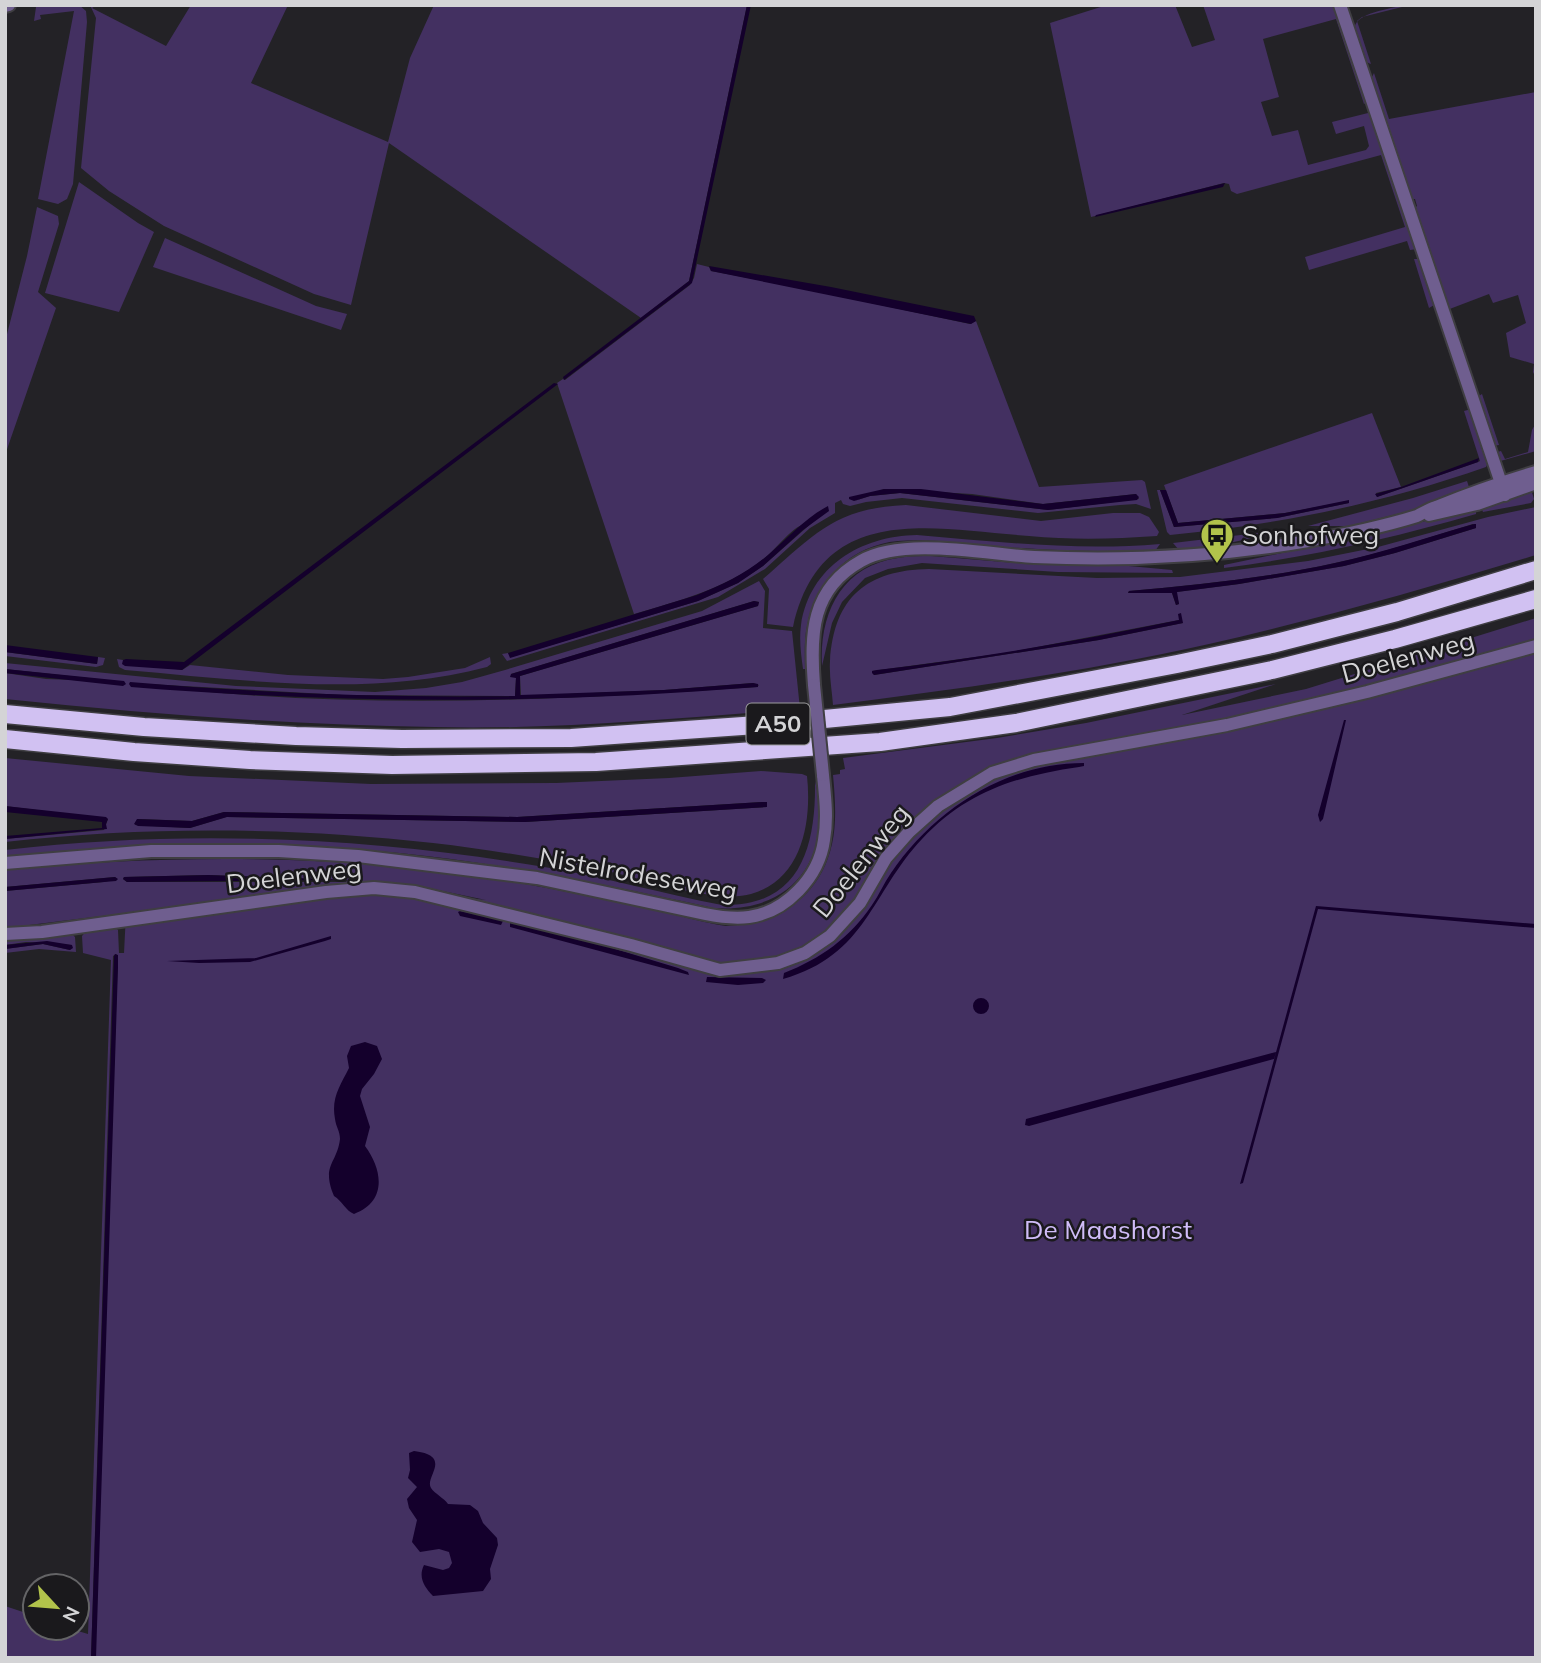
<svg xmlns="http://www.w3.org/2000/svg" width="1541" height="1663" viewBox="0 0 1541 1663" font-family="Mulish,sans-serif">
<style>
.green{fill:#433061;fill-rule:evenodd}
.water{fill:#14002c}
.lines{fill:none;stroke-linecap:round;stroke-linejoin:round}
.minor-casing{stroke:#3f3e42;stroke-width:16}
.highway-casing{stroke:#3f3e42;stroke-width:21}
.minor{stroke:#6f5e8f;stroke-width:12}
.highway{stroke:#d1c1f2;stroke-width:18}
.minor-bridge-casing{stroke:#3f3e42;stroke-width:16;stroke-linecap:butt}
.minor-bridge{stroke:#6f5e8f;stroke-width:12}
.labels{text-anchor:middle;stroke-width:5;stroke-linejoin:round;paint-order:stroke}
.shield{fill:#1a191c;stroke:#9c9c9e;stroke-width:2}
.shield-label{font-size:24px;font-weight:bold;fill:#d4d4d6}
.poi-label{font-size:26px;fill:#d4d4d6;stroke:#1a191c;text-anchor:start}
.street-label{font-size:26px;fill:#d4d4d6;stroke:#1a191c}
.park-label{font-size:26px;fill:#d0bcf8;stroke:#1a191c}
</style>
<rect width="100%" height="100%" fill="#232226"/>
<!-- green -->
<path class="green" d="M 44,5 L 79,5 L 86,11 L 87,22 L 73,184 L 67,199 L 58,204 L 38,199 L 74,11 L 40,15 L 41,19 L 34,21 L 36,7 Z
M 90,5 L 97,5 L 92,8 L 166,46 L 191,5 L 288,5 L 251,83 L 388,142 L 410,58 L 434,5 L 747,5 L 689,281 L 641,318 L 389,143 L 351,305 L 314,294 L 164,226 L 109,191 L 81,168 L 96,18 Z
M 1107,5 L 1175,5 L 1192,47 L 1215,40 L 1203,5 L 1335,5 L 1368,101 L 1364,104 L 1336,19 L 1263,39 L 1279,97 L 1261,102 L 1272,136 L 1298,130 L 1308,165 L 1366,150 L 1369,146 L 1364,126 L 1336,134 L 1332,122 L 1368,113 L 1373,114 L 1417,249 L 1410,250 L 1407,241 L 1309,270 L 1305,257 L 1405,227 L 1381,155 L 1237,194 L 1231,191 L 1229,184 L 1224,183 L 1091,217 L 1050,23 Z
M 1404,5 L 1410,5 L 1362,17 L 1357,21 L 1371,64 L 1366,62 C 1362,52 1355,39 1355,29 C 1353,13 1391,9 1404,5 Z
M 1374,73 L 1389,119 L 1536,92 L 1536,378 L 1533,372 L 1534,364 L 1510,357 L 1506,333 L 1526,323 L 1518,295 L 1493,303 L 1489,294 L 1447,310 L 1414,209 L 1417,206 L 1415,199 L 1410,199 L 1371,79 Z
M 79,182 L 138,223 L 154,232 L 119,312 L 45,293 Z
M 37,207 L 58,216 L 59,224 L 38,292 L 56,308 L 5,455 L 5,342 L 27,256 Z
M 165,238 L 316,306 L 347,314 L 341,330 L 153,267 Z
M 1414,259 L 1420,259 L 1436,304 L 1429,308 Z
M 697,264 L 709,267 L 711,271 C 798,287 884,306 970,324 L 976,321 L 1039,487 L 1142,480 L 1145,482 L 1151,509 L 1136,504 L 1120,505 L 1038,513 L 902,498 L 866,502 L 850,506 L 843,504 L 841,500 L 835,503 L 835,513 L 810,528 L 765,569 L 718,597 L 507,661 L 502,654 L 508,653 L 511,657 L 698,601 L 738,583 L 763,566 L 814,521 C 794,523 781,544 767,556 C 729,588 681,600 634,614 L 557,383 L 563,379 L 565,380 L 690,285 L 694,278 ZM 884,489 L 972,494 L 1043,504 L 1136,494 L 1139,499 L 1048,510 L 900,493 L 870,496 L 854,501 Z
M 1482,394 L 1499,445 L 1492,446 L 1476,398 Z
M 1471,409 L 1488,463 L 1486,467 C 1383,503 1278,525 1170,535 L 1167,532 L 1157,490 L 1160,490 L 1174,527 L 1277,518 L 1349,503 L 1348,501 L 1285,513 L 1178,523 L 1164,485 L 1372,413 L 1401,487 L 1376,493 L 1377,497 L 1478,462 L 1480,461 L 1464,411 Z
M 1536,423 L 1536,451 L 1497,462 L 1494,453 L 1501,451 L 1505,459 L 1528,452 L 1532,430 Z
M 1467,481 L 1470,490 L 1409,511 L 1349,526 L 1308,526 L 1413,498 Z
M 1531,489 L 1534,499 L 1531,503 L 1483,512 L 1481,507 Z
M 906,505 L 1041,521 L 1113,513 L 1140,513 L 1149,517 L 1159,532 L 1157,536 C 1114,539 1072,540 1029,536 C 933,529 821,500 793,627 L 767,624 L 769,589 L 763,579 C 814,535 834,508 906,505 Z
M 1536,507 L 1536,555 C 1428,588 1319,619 1209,644 C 1085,672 959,689 833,705 C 832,691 829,675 830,661 C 834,597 867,570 929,569 L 1097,578 L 1180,577 L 1308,561 L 1378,547 L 1488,517 ZM 1473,524 L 1476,528 L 1395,553 L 1344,566 L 1239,584 L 1176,592 L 1179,604 L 1176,605 L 1172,593 L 1128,593 L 1129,591 C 1198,585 1267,578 1335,563 C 1382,553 1428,538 1473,524 ZM 1179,620 L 1183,623 L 1099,640 L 874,675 L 872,671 L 1005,653 Z
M 1476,508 L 1476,514 C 1393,538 1310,557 1224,568 L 1224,565 L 1387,531 Z
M 1266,532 L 1267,535 L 1205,548 L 1179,550 L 1173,543 Z
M 917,535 C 998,542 1079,551 1160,544 L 1155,551 C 1105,552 1055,551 1005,547 C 970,545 933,538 898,541 C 852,545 815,580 807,626 C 804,640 805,654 805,669 L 803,669 C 801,654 799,640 801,625 C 810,566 861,536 917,535 Z
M 931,556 L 1016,563 L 1129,566 L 1172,570 L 1173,573 L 1058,572 L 922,563 L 888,569 L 865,578 L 842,602 L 832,623 L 822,666 C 819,614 841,566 898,558 C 909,556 920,556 931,556 Z
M 759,581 L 765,591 L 763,628 L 792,631 L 800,709 C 679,718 556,730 434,727 C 291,725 148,714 5,699 L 5,673 L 46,679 L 125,682 L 5,669 L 5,663 L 236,686 L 375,692 L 426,688 L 462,682 L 505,670 L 702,611 ZM 754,601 L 759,602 L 758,606 L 520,676 L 521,696 L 664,690 L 753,683 L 759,685 L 757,687 C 549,701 337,711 129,683 L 343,695 L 515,696 L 516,678 L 511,674 Z
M 1536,618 L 1536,1658 L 93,1658 L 118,956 L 116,954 L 113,956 L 91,1658 L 5,1658 L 5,1606 L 35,1616 L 35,1628 L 68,1628 L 88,1634 L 111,960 L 83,953 L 82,936 L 87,930 L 113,926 L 118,930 L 119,953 L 124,953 L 126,913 L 5,928 L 5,891 L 104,882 L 117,879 L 115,877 L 5,887 L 5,870 C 162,855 320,854 477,876 C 538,885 598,898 659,911 C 682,916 704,923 726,926 C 778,923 820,898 832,844 C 837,823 835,797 833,775 L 840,774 L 840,770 L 845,769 L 843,758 L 997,738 L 1086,723 L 1276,684 L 1182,715 L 1306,689 ZM 208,875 L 348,880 L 346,882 L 127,882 L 123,879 L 124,877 ZM 395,884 L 428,888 L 486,900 L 349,885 Z
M 5,652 L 97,664 L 98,657 L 105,658 L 103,665 L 96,667 L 5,656 Z
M 490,657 L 491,664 L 487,667 C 369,698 244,680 125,670 L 119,667 L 117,659 L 182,670 L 190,665 L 288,675 L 383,679 L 408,677 L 465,668 Z
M 5,758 L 189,776 L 371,784 L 556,783 L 669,778 L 761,771 L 802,774 L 807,776 C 812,822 802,880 751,894 C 717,904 648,880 611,872 C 552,860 493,850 433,843 C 291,827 147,826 5,842 L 5,839 L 104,830 L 108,819 L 5,806 ZM 762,802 L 767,802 L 767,807 L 525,822 L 226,817 L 190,828 L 135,825 L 138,819 L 192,821 L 224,812 L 517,817 Z
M 815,781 C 834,857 793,914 713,908 C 626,889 539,871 451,859 C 303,839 154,842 5,856 L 5,850 C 187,829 371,837 550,868 C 608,878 664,894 722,905 C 801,907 816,846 815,781 Z
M 69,931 L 75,937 L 76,952 L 39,949 L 5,953 L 5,949 L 43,944 L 70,950 L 72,945 L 26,942 L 5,945 L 5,941 Z"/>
<!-- water -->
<path class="water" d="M 747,5 L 751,5 L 692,283 L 564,380 L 563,377 L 689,281 Z
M 1225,183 L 1223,187 L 1095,217 L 1096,215 Z
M 709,266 L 831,287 L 964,314 L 974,316 L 976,321 L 971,324 L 711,271 Z
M 554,383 L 558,384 L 182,670 L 125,666 L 122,664 L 123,660 L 126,659 L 184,662 Z
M 1479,458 L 1478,462 L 1377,497 L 1375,494 L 1401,487 Z
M 884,489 L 921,489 L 1043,504 L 1136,494 L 1139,497 L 1137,500 L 1048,510 L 900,493 L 870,496 L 854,501 L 849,499 L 849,497 Z
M 1160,490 L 1166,490 L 1178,523 L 1285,513 L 1349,500 L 1349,503 L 1277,518 L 1174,527 Z
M 828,506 L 829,511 L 803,530 L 763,566 L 738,583 L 698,601 L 510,658 L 508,653 L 697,595 C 722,585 747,573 768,555 C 788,538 805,518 828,506 Z
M 1474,524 L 1476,524 L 1476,528 L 1395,553 L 1344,566 L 1239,584 L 1177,592 L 1179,604 L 1176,605 L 1172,593 L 1128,593 L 1129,591 C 1198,585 1267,578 1335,563 C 1382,553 1427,537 1474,524 Z
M 754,601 L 759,602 L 758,606 L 520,676 L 520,695 L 664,690 L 753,683 L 758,684 L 758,687 C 549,704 340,704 131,687 L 129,684 L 130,682 C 258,693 386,698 515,696 L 516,678 L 510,677 L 511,674 Z
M 1181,613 L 1183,623 L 1099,640 L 874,675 L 872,673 L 872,671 L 877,670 C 979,658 1079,641 1179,620 L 1178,614 Z
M 5,645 L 98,657 L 97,664 L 5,652 Z
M 5,669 L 124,681 L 126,684 L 123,686 L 5,673 Z
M 1344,720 L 1346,720 L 1323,819 L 1320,822 L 1318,815 Z
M 1084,763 L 1084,766 L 1079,767 C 1017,776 967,791 922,839 C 871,893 867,955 783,979 L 784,973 C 820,959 850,938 872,905 C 879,895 884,883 891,873 C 934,810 1005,763 1084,763 Z
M 762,802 L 767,802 L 767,807 L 525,822 L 227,817 L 190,828 L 138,826 L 134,824 L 137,819 L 192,821 L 224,812 L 517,817 Z
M 5,806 L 106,817 L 108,819 L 106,824 L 107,829 L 5,839 L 5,836 L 102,828 L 102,822 L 5,812 Z
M 208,875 L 349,880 L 127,882 L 123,879 L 124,877 Z
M 115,877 L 118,879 L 116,881 L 104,882 L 5,891 L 5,887 Z
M 1316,906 L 1536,924 L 1536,928 L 1318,909 L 1243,1183 L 1240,1184 Z
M 460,911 L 501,919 L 503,921 L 501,925 L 460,916 L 458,912 Z
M 510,921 L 589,941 L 678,968 L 688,972 L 689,975 L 510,927 Z
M 331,936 L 331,939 L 325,941 L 250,962 L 199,963 L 167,961 L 256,958 Z
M 47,941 L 72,945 L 73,948 L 70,950 L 43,944 L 5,949 L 5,945 Z
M 115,954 L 118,955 L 118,967 L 96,1658 L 91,1658 L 114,956 Z
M 707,977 L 762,978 L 766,980 L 763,983 L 738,985 L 706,982 Z
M973 1006a8 8 0 1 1 16 0a8 8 0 1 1-16 0Z
M 365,1042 L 377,1046 L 382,1059 L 374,1074 L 362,1089 L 360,1096 L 370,1127 L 365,1146 C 383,1170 387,1202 354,1214 C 346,1211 342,1201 334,1196 C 321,1165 337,1164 340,1139 C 340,1131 336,1127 335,1119 C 331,1098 340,1086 349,1068 L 347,1056 L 351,1046 Z
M 1276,1052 L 1274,1059 L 1029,1126 L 1025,1125 L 1026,1119 Z
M 414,1451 C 454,1456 424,1477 431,1488 C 435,1494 444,1498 448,1504 L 470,1505 L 478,1511 L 483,1523 L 497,1538 L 498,1545 L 490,1569 L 491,1579 L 483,1591 L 433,1596 C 424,1587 418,1577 424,1565 L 443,1570 L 449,1568 L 452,1563 L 449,1552 L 439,1549 L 420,1552 L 412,1542 L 417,1520 L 409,1508 L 407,1499 L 417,1487 L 408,1478 L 410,1470 L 409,1453 Z"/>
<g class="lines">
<defs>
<path id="minor" d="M 1340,5 L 1505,495
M 5,6 L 9,5
M 1429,515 L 1477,504 L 1536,483
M 814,685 C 810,634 811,589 861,561 C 904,537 985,554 1034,557 C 1127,561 1217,557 1308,541 C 1345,534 1382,527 1417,516 C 1423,513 1429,509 1436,507 C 1468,494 1502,482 1536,472
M 5,863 L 151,851 L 279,851 L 358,856 L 537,878 L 705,914 C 720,917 734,919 749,917 C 786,912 819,877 824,840 C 828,818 825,796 823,775
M 5,934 L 42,932 L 326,892 L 374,888 L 415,892 L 631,945 L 720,970 L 778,963 L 805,953 L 830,936 L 860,903 L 886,858 L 909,832 L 938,806 L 992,773 L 1034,760 L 1227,725 L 1367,692 L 1536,646"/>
<path id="highway" d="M 5,714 L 144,727 L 296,736 L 402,739 L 571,738 L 772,724 L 950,707 L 1177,664 L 1272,644 L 1397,612 L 1536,570
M 5,739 L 134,752 L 250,760 L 392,765 L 596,762 L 880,742 L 1016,723 L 1272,670 L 1395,639 L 1536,599"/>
</defs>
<!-- minor casing -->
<use href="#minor" class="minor-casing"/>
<!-- highway casing -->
<use href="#highway" class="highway-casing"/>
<!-- minor -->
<use href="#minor" class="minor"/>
<!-- highway -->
<use href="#highway" class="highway"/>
<defs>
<path id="minor-bridge" d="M 814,685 L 823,775"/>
</defs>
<!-- minor-bridge casing -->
<use href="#minor-bridge" class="minor-bridge-casing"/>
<!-- minor-bridge -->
<use href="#minor-bridge" class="minor-bridge"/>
</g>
<!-- icons -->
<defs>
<symbol id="bus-pin" viewBox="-11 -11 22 30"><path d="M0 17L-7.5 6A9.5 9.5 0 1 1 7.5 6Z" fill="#b2c34b" stroke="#1a191c"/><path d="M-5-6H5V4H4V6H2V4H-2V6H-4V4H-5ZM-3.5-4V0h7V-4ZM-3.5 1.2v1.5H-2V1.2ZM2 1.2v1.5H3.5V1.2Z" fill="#111"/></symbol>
</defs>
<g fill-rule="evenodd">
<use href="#bus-pin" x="1198" y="516" width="38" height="52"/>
</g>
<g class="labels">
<!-- shield labels -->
<rect class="shield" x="746.5" y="703.5" width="63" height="41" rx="5"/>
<g class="shield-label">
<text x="778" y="732">A50</text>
</g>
<!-- poi labels -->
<g class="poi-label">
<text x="1242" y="544">Sonhofweg</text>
</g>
<!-- street labels -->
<g class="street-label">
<text transform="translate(1408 657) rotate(-15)" y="9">Doelenweg</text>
<text transform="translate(861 861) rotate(-51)" y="9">Doelenweg</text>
<text transform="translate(638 874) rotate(10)" y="9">Nistelrodeseweg</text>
<text transform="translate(294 876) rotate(-7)" y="9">Doelenweg</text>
</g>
<!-- park labels -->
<g class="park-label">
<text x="1108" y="1239">De Maashorst</text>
</g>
</g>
<!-- border -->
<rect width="1541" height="1663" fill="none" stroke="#d4d4d6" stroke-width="14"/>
<!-- north arrow -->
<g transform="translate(56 1607) rotate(116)"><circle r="33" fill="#1a191c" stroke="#646466" stroke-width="2"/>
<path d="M0-5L12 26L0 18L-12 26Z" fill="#b2c34b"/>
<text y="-10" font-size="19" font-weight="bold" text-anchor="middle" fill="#d4d4d6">N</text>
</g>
</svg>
